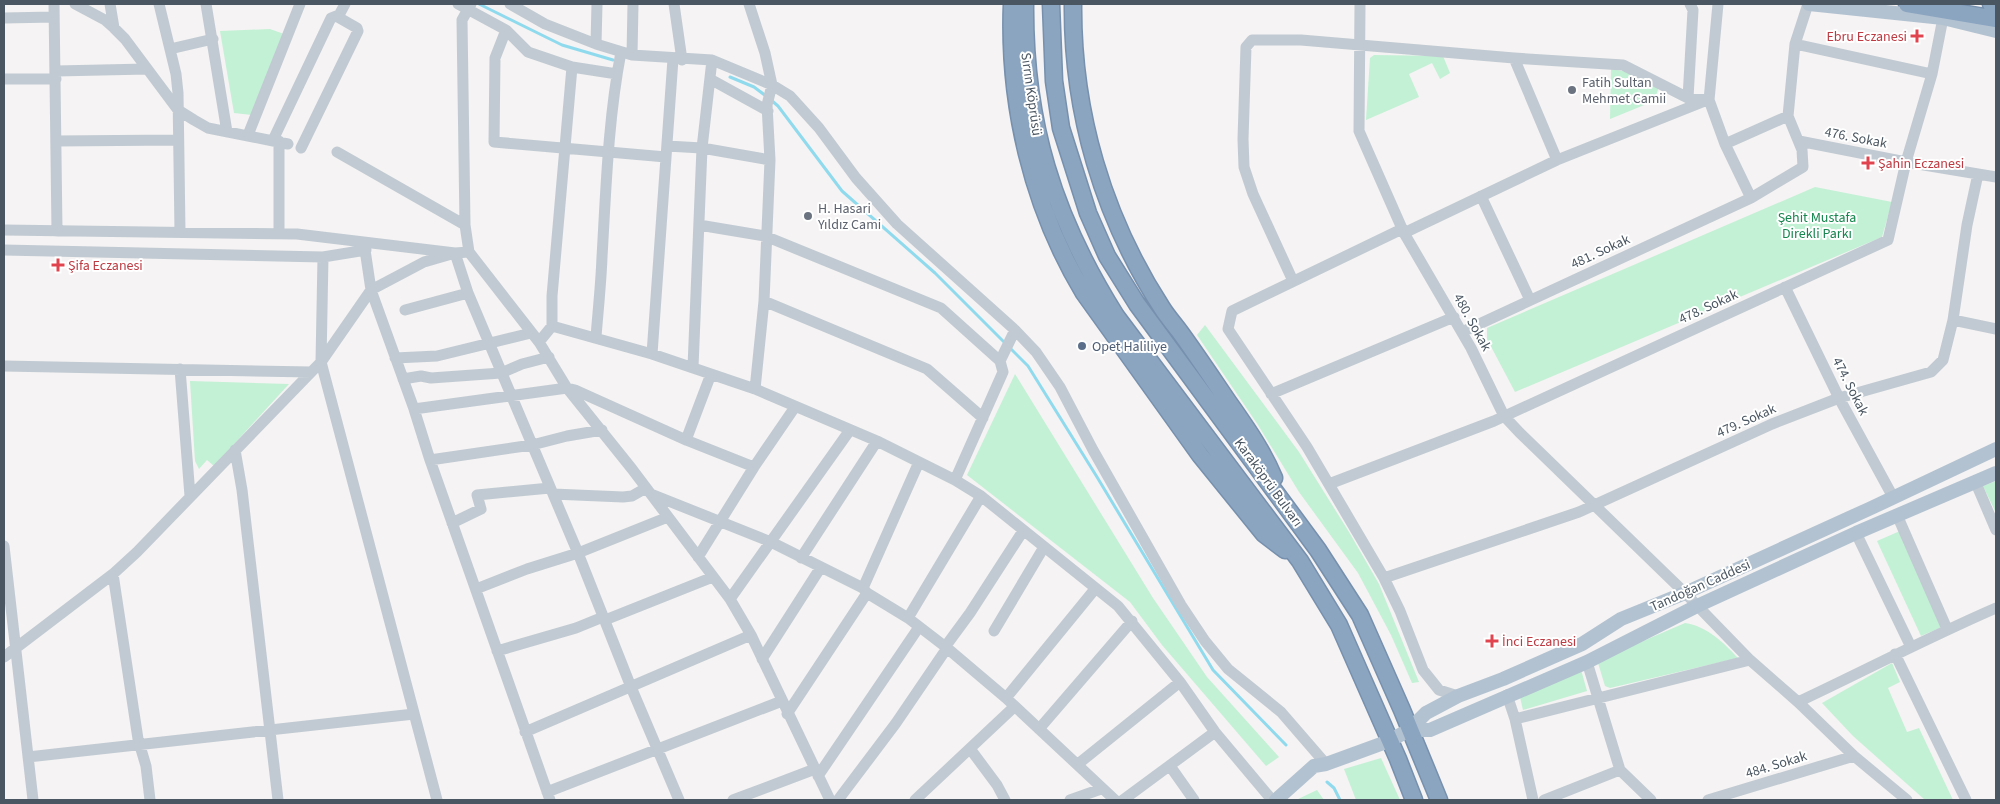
<svg xmlns="http://www.w3.org/2000/svg" width="2000" height="804" viewBox="0 0 2000 804" font-family="'Source Sans 3',sans-serif">
<style>
.green{fill:#c3f1d5}
.lines{fill:none;stroke-linecap:round;stroke-linejoin:round}
.stream{stroke:#90daee;stroke-width:3}
.highway-casing{stroke:#7690ad;stroke-width:19}
.minor{stroke:#c1cad2;stroke-width:11}
.major{stroke:#b3c2d1;stroke-width:14}
.highway{stroke:#8ba5c1;stroke-width:16}
.health-dot{fill:#e0444e;stroke:#fff;stroke-width:2}
.worship-dot{fill:#6b7280;stroke:#fff;stroke-width:2}
.service-dot{fill:#5c6f8a;stroke:#fff;stroke-width:2}
.labels{text-anchor:middle;stroke-width:4;stroke-linejoin:round;paint-order:stroke}
.health-label{font-size:14px;fill:#be3a42;stroke:#fff;text-anchor:start}
.worship-label{font-size:14px;fill:#5b616d;stroke:#fff;text-anchor:start}
.street-label{font-size:14px;fill:#4a5661;stroke:#fff}
.park-label{font-size:14px;fill:#17864f;stroke:#fff}
.service-label{font-size:14px;fill:#4e5e75;stroke:#fff;text-anchor:start}
</style>
<rect width="100%" height="100%" fill="#f5f3f3"/>
<!-- green -->
<path class="green" d="M 270,29 L 284,34 L 252,115 L 234,113 L 220,31 Z
M 1374,55 L 1443,56 L 1450,73 L 1440,79 L 1432,63 L 1409,74 L 1419,97 L 1366,120 L 1370,58 Z
M 1611,69 L 1656,77 L 1659,87 L 1654,101 L 1610,119 Z
M 1815,187 L 1892,202 L 1882,237 L 1515,392 L 1487,339 L 1487,328 Z
M 1205,325 L 1299,452 L 1349,532 L 1379,584 L 1419,682 L 1412,683 L 1391,635 L 1358,573 L 1299,492 L 1258,425 L 1197,335 Z
M 1015,374 L 1153,598 L 1207,677 L 1279,757 L 1266,766 L 1162,645 L 1130,602 L 967,475 Z
M 190,381 L 289,384 L 214,466 L 207,460 L 199,469 L 195,461 Z
M 1996,481 L 1996,513 L 1983,486 Z
M 1900,531 L 1944,626 L 1921,636 L 1877,541 Z
M 1685,623 C 1707,626 1724,643 1738,658 L 1610,688 L 1605,686 L 1598,663 L 1599,660 Z
M 1892,663 L 1900,682 L 1888,688 L 1907,732 L 1919,728 L 1953,800 L 1925,800 L 1853,736 L 1822,703 Z
M 1580,666 L 1587,691 L 1523,710 L 1519,693 Z
M 1381,758 L 1400,800 L 1356,800 L 1344,769 Z
M 1317,790 L 1324,800 L 1296,800 Z"/>
<g class="lines">
<!-- stream -->
<path class="stream" d="M 479,4 L 562,45 L 613,60
M 730,77 L 754,87 L 766,96
M 771,100 L 778,106 L 842,191 L 935,273 L 1005,343
M 1010,348 L 1028,366 L 1097,477 L 1213,670 L 1286,745
M 1327,782 L 1334,788 L 1340,800"/>
<defs>
<path id="highway" d="M 1012,4 C 1008,104 1032,207 1084,293 L 1200,455 L 1264,534 L 1285,550
M 1025,4 C 1024,122 1053,216 1116,316 L 1300,561 L 1339,625 L 1398,759 L 1414,800
M 1051,4 L 1054,81 L 1061,128 L 1088,213 L 1107,256 L 1137,304 L 1318,550 L 1360,615 L 1402,710 L 1439,800
M 1073,4 C 1072,112 1103,217 1162,308 C 1167,316 1174,324 1180,332 C 1196,354 1212,378 1227,400 C 1245,426 1262,449 1274,478
M 1907,4 L 1996,19
M 1991,4 L 1996,5"/>
</defs>
<!-- highway casing -->
<use href="#highway" class="highway-casing"/>
<!-- minor -->
<path class="minor" d="M 54,4 L 57,231
M 75,4 L 105,20 L 114,28 L 125,39 L 178,110 L 194,120 L 208,128 L 288,144
M 110,4 L 114,28
M 159,4 L 176,74 L 178,93 L 180,232
M 206,4 L 227,132
M 458,4 L 506,30 L 528,52 L 572,67 L 617,74
M 510,4 L 545,24 L 596,44 L 632,55 L 712,60 L 772,85 L 790,96 L 819,128 L 856,178 L 897,224 L 1015,330 L 1036,352 L 1060,387 L 1093,450 L 1181,605 L 1205,641 L 1228,669 L 1281,712 L 1326,764
M 674,4 L 682,60
M 749,4 L 765,53 L 772,85 L 767,105 L 770,160 L 764,301 L 755,389
M 1360,4 L 1359,131 L 1404,233 L 1471,348 L 1504,416 L 1519,432 L 1685,593 L 1750,660 L 1798,702 L 1854,756 L 1907,800
M 1718,4 L 1709,100 L 1725,144 L 1751,198
M 338,17 L 345,4
M 4,18 L 54,17
M 506,30 L 495,58 L 494,142 L 666,157
M 596,44 L 597,4
M 1795,44 L 1932,74
M 170,49 L 213,39
M 632,55 L 633,4
M 1514,58 L 1557,160
M 56,71 L 147,69
M 4,79 L 56,79
M 710,79 L 768,111
M 1688,98 L 1693,10 L 1690,4
M 248,135 L 300,4
M 273,140 L 331,18 L 336,16 L 357,28 L 358,31 L 301,148
M 56,141 L 178,140
M 279,141 L 279,234
M 1799,141 L 1906,162 L 1996,177
M 1725,144 L 1788,116
M 667,146 L 702,148 L 770,160
M 337,152 L 465,225
M 1481,196 L 1530,300
M 699,225 L 765,236 L 941,308 L 1000,361 L 1003,372 L 955,480
M 1402,229 L 1232,311 L 1228,329 L 1307,447 L 1384,578 L 1400,611 L 1423,670 L 1439,690 L 1458,696
M 4,230 L 297,234 L 455,253 L 469,252 L 539,342 L 567,388 L 632,469 L 730,599 L 751,635 L 830,800
M 1404,233 L 1557,160 L 1705,101
M 364,243 L 371,290 L 414,409 L 430,460 L 550,800
M 4,250 L 323,257 L 366,250
M 469,252 L 465,225 L 462,20 L 471,4
M 323,257 L 321,362 L 437,800
M 1293,281 L 1253,194 L 1244,167 L 1243,139 L 1246,47 L 1252,40 L 1301,40 L 1514,58 L 1623,65 L 1688,98 L 1709,100
M 1785,287 L 1839,398 L 1893,497
M 764,301 L 927,369 L 983,418
M 405,310 L 468,293
M 1953,320 L 1996,329
M 552,326 L 552,296 L 572,67
M 1462,332 L 1751,198 L 1803,167 L 1802,150 L 1788,116 L 1795,44 L 1808,4
M 596,337 C 598,311 601,284 602,257 C 606,189 608,120 621,52
M 539,342 L 552,326 L 652,354 L 755,389 L 877,441 L 955,480 L 981,496 L 1118,606 L 1180,682 L 1215,732 L 1272,800
M 652,354 L 673,59
M 395,358 L 437,356 L 531,333
M 1000,361 L 1015,330
M 4,366 L 311,372
M 693,367 L 702,148 L 712,60
M 180,369 L 190,496
M 403,379 L 421,376 L 431,378 L 501,373 L 522,364 L 549,357
M 1271,394 L 1454,317
M 414,409 L 567,388 L 575,390 L 686,440 L 754,467
M 686,440 L 711,374
M 235,450 L 242,490 L 278,800
M 430,460 L 532,445 L 567,436 L 602,430
M 1975,481 L 1996,530
M 1329,484 L 1494,421 L 1888,240 L 1906,162 L 1932,74 L 1943,18
M 553,494 L 623,497 L 632,496 L 646,488
M 651,494 L 771,542 L 863,588 L 867,593 L 908,618 L 947,648 L 1006,698 L 1115,800
M 1897,515 L 1947,629
M 452,523 L 481,509 L 477,495 L 550,488
M 1856,533 L 1911,647
M 4,546 L 33,800
M 698,557 L 754,467 L 795,407
M 801,558 L 877,441
M 113,574 L 138,739 L 146,766 L 150,800
M 1384,578 L 1579,512 L 1772,424 L 1839,398 L 1931,372 L 1943,360 L 1953,320 L 1967,225 L 1978,174
M 863,588 L 919,462
M 476,589 L 527,569 L 578,553 L 668,517
M 730,599 L 850,430
M 908,618 L 981,496
M 605,620 L 713,577
M 994,631 L 1044,547
M 945,647 L 970,613 L 1023,531
M 497,651 L 576,628 L 603,617
M 1895,654 L 1966,800
M 4,657 L 113,574 L 137,552 L 321,362 L 371,290 L 424,262 L 455,253 L 468,293 L 578,553 L 631,687 L 679,800
M 762,659 L 821,567
M 1587,662 L 1620,770
M 1507,695 L 1515,719 L 1533,800
M 1006,698 L 1095,589
M 1798,702 C 1864,671 1929,637 1996,608
M 787,714 L 867,593
M 1515,719 L 1750,660
M 1039,729 L 1132,621
M 525,732 L 751,635
M 971,750 L 997,785 L 1005,800
M 28,757 L 414,714
M 1078,764 L 1180,682
M 1170,766 L 1194,800
M 818,776 L 919,627
M 547,792 L 782,701
M 733,800 L 815,769
M 838,800 L 896,723 L 947,648
M 915,800 L 1014,707
M 1070,800 L 1101,789
M 1123,800 L 1215,732
M 1544,800 L 1620,770 L 1651,800
M 1708,800 L 1854,756"/>
<!-- major -->
<path class="major" d="M 1809,4 L 1943,18 L 1996,31
M 1409,730 L 1430,730 L 1587,662 L 1697,606 L 1856,533 L 1996,473
M 1276,800 L 1314,766 L 1326,764 L 1389,741 L 1409,730 L 1426,713 L 1458,696 L 1503,679 L 1582,644 L 1621,619 L 1685,593 L 1869,509 L 1996,449"/>
<!-- highway -->
<use href="#highway" class="highway"/>
</g>
<!-- markers -->
<g class="health-dot">
<path d="M1914.5 28.5h5v5h5v5h-5v5h-5v-5h-5v-5h5z"/>
<path d="M1865.5 155.5h5v5h5v5h-5v5h-5v-5h-5v-5h5z"/>
<path d="M55.5 257.5h5v5h5v5h-5v5h-5v-5h-5v-5h5z"/>
<path d="M1489.5 633.5h5v5h5v5h-5v5h-5v-5h-5v-5h5z"/>
</g>
<g class="worship-dot">
<circle cx="1572" cy="90" r="5"/>
<circle cx="808" cy="216" r="5"/>
</g>
<circle class="service-dot" cx="1082" cy="346" r="5"/>
<g class="labels">
<!-- health labels -->
<g class="health-label">
<text x="1907" y="41" text-anchor="end">Ebru Eczanesi</text>
<text x="1878" y="168">Şahin Eczanesi</text>
<text x="68" y="270">Şifa Eczanesi</text>
<text x="1502" y="646">İnci Eczanesi</text>
</g>
<!-- worship labels -->
<g class="worship-label">
<text x="1582" y="87">Fatih Sultan<tspan x="1582" dy="16">Mehmet Camii</tspan></text>
<text x="818" y="213">H. Hasari<tspan x="818" dy="16">Yıldız Cami</tspan></text>
</g>
<!-- street labels -->
<g class="street-label">
<text transform="translate(1032 94) rotate(82)" y="5">Sırrın Köprüsü</text>
<text transform="translate(1856 137) rotate(11)" y="5">476. Sokak</text>
<text transform="translate(1600 251) rotate(-25)" y="5">481. Sokak</text>
<text transform="translate(1708 306) rotate(-25)" y="5">478. Sokak</text>
<text transform="translate(1473 322) rotate(61)" y="5">480. Sokak</text>
<text transform="translate(1851 386) rotate(63)" y="5">474. Sokak</text>
<text transform="translate(1746 420) rotate(-24)" y="5">479. Sokak</text>
<text transform="translate(1269 482) rotate(54)" y="5">Karaköprü Bulvarı</text>
<text transform="translate(1700 585) rotate(-24)" y="5">Tandoğan Caddesi</text>
<text transform="translate(1776 764) rotate(-17)" y="5">484. Sokak</text>
</g>
<!-- park labels -->
<g class="park-label">
<text x="1817" y="222">Şehit Mustafa<tspan x="1817" dy="16">Direkli Parkı</tspan></text>
</g>
<!-- service labels -->
<g class="service-label">
<text x="1092" y="351">Opet Haliliye</text>
</g>
</g>
<!-- border -->
<rect width="2000" height="804" fill="none" stroke="#4a5661" stroke-width="10"/>
</svg>
